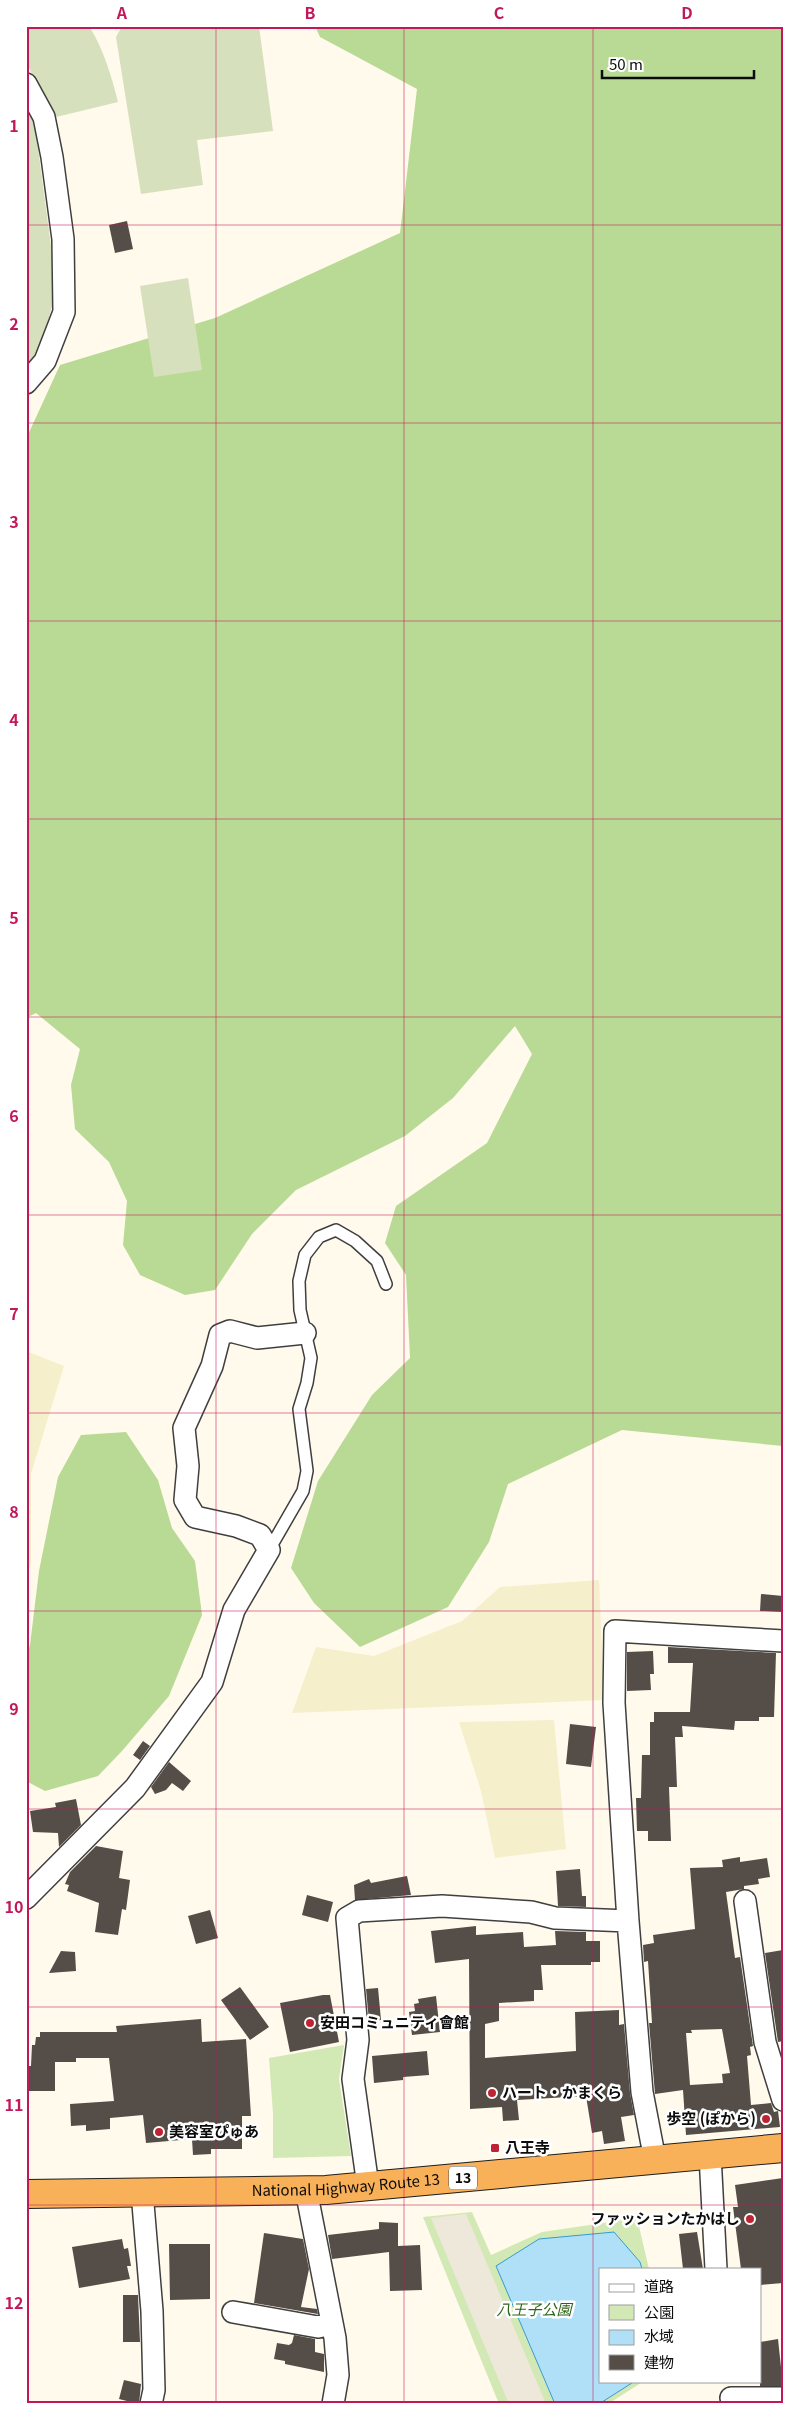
<svg xmlns="http://www.w3.org/2000/svg" width="809" height="2430" viewBox="0 0 809 2430" font-family="Georgia,'Noto Sans JP',serif">
<style>
.farmland{fill:#f5efcc}
.green{fill:#d3e9b5}
.forest{fill:#b8da94}
.cemetery{fill:#d7e0bd}
.plaza{fill:#eee8db}
.water{fill:#b0e0f7;stroke:#369bcf}
.building{fill:#554d48;fill-rule:evenodd}
.lines{fill:none;stroke-linecap:round;stroke-linejoin:round}
.service-casing{stroke:#3f3f3f;stroke-width:14}
.minor-casing{stroke:#3f3f3f;stroke-width:24}
.trunk-casing{stroke:#1d1d1d;stroke-width:30}
.service{stroke:#fff;stroke-width:11}
.minor{stroke:#fff;stroke-width:21}
.trunk{stroke:#f8b059;stroke-width:28}
.grid{fill:none;stroke:#c2185b;stroke-width:1;stroke-opacity:0.55}
.poi-dot{fill:#be2333;stroke:#fff;stroke-width:2}
.labels{text-anchor:middle;stroke-width:5;stroke-linejoin:round;paint-order:stroke}
.shield{fill:#fff;stroke:#555;stroke-width:1}
.shield-label{font-size:14px;font-weight:bold;fill:#0c0c0c}
.poi-label{font-size:15px;font-weight:bold;fill:#0c0c0c;stroke:#fff;text-anchor:start}
.street-label{font-size:15px;fill:#0c0c0c;stroke:#fff}
.park-label{font-size:15px;font-style:italic;fill:#2f641c;stroke:#fff}
.neatline{fill:none;stroke:#c2185b;stroke-width:2}
.grid-label{font-size:16px;text-anchor:middle;font-weight:bold;fill:#c2185b}
</style>
<rect width="100%" height="100%" fill="#fffaeb"/>
<!-- farmland -->
<path class="farmland" d="M 26,1351 L 64,1366 L 31,1474 L 31,1563 L 26,1582 Z
M 599,1580 L 604,1700 L 292,1713 L 316,1647 L 374,1656 L 462,1621 L 500,1587 Z
M 554,1720 L 566,1849 L 495,1858 L 481,1791 L 459,1722 Z"/>
<!-- green -->
<path class="green" d="M 344,2045 L 339,2079 L 351,2156 L 273,2158 L 273,2114 L 269,2058 Z
M 472,2212 L 491,2255 L 542,2232 L 637,2218 L 649,2269 L 600,2269 L 600,2381 L 644,2381 L 608,2404 L 499,2404 L 423,2217 Z"/>
<!-- forest -->
<path class="forest" d="M 315,26 L 783,26 L 783,1446 L 622,1430 L 508,1484 L 489,1542 L 448,1607 L 360,1647 L 314,1603 L 291,1568 L 318,1481 L 372,1395 L 410,1358 L 406,1275 L 385,1243 L 396,1206 L 487,1143 L 532,1054 L 515,1026 L 453,1098 L 405,1136 L 296,1190 L 252,1234 L 215,1290 L 185,1295 L 140,1275 L 123,1245 L 127,1201 L 109,1162 L 75,1129 L 71,1085 L 80,1049 L 36,1013 L 26,1018 L 26,439 L 60,365 L 215,318 L 400,233 L 417,89 L 320,37 Z
M 126,1432 L 158,1480 L 172,1528 L 195,1561 L 202,1615 L 169,1696 L 122,1751 L 98,1776 L 45,1791 L 26,1781 L 26,1658 L 30,1645 L 39,1571 L 58,1477 L 81,1435 Z"/>
<!-- cemetery -->
<path class="cemetery" d="M 26,26 L 89,26 C 104,50 111,75 118,102 L 52,118 L 26,61 Z
M 122,26 L 259,26 L 273,131 L 197,140 L 203,185 L 141,194 L 116,37 Z
M 26,105 L 34,118 L 55,276 L 52,306 L 41,348 L 26,366 Z
M 188,278 L 202,370 L 154,377 L 140,286 Z"/>
<!-- plaza -->
<path class="plaza" d="M 466,2214 L 546,2404 L 509,2404 L 431,2218 Z"/>
<!-- water -->
<path class="water" d="M 614,2232 L 640,2262 L 642,2269 L 600,2269 L 600,2381 L 635,2381 L 599,2404 L 555,2404 L 496,2266 L 539,2239 Z"/>
<!-- building -->
<path class="building" d="M 127,221 L 133,249 L 115,253 L 109,225 Z
M 761,1594 L 783,1596 L 783,1612 L 760,1611 Z
M 668,1647 L 776,1653 L 774,1717 L 759,1717 L 759,1721 L 735,1721 L 734,1730 L 682,1726 L 683,1737 L 675,1737 L 677,1787 L 669,1787 L 671,1841 L 648,1841 L 648,1831 L 637,1831 L 636,1798 L 641,1798 L 642,1755 L 650,1755 L 650,1722 L 654,1722 L 654,1712 L 690,1712 L 693,1663 L 668,1663 Z
M 653,1651 L 654,1674 L 650,1674 L 651,1690 L 627,1691 L 627,1652 Z
M 570,1724 L 596,1727 L 591,1767 L 566,1764 Z
M 143,1741 L 150,1746 L 140,1760 L 133,1755 Z
M 169,1762 L 191,1781 L 183,1791 L 172,1783 L 166,1790 L 155,1794 L 151,1787 Z
M 76,1799 L 81,1825 L 59,1847 L 58,1833 L 33,1832 L 30,1811 L 56,1807 L 55,1803 Z
M 96,1846 L 123,1851 L 119,1878 L 130,1880 L 126,1910 L 122,1909 L 118,1935 L 95,1932 L 99,1903 L 67,1891 L 69,1885 L 65,1884 L 70,1872 Z
M 740,1857 L 740,1862 L 767,1858 L 770,1877 L 758,1879 L 759,1884 L 744,1886 L 744,1889 L 726,1892 L 735,1958 L 740,1957 L 753,2046 L 750,2047 L 751,2055 L 747,2056 L 751,2105 L 771,2103 L 774,2112 L 778,2111 L 780,2127 L 686,2135 L 683,2090 L 655,2094 L 649,2023 L 652,2023 L 648,1961 L 644,1962 L 643,1945 L 654,1943 L 653,1935 L 695,1929 L 690,1868 L 723,1867 L 722,1860 ZM 722,2029 L 730,2073 L 722,2074 L 723,2083 L 690,2085 L 686,2033 L 692,2033 L 691,2030 Z
M 580,1869 L 582,1896 L 586,1896 L 586,1907 L 558,1906 L 556,1871 Z
M 407,1876 L 411,1895 L 355,1900 L 354,1885 L 369,1879 L 371,1883 Z
M 307,1895 L 333,1902 L 328,1922 L 302,1915 Z
M 210,1910 L 218,1938 L 196,1944 L 188,1916 Z
M 476,1926 L 476,1935 L 523,1932 L 524,1947 L 556,1945 L 555,1931 L 586,1932 L 586,1941 L 600,1941 L 600,1962 L 591,1962 L 591,1965 L 541,1965 L 543,1990 L 534,1990 L 534,2001 L 499,2003 L 499,2021 L 485,2024 L 485,2058 L 576,2051 L 575,2012 L 619,2010 L 619,2025 L 624,2024 L 630,2093 L 634,2115 L 621,2117 L 625,2141 L 604,2144 L 602,2131 L 592,2133 L 586,2096 L 517,2100 L 519,2120 L 503,2121 L 502,2107 L 470,2109 L 469,1959 L 435,1963 L 431,1931 Z
M 783,1950 L 783,2041 L 778,2042 L 765,1953 Z
M 61,1951 L 75,1952 L 76,1971 L 49,1973 Z
M 240,1987 L 269,2027 L 250,2040 L 221,2000 Z
M 378,1988 L 381,2020 L 369,2021 L 366,1989 Z
M 323,1995 L 330,1995 L 339,2042 L 290,2052 L 280,2003 Z
M 436,1996 L 440,2032 L 412,2035 L 409,2012 L 415,2011 L 414,2004 L 419,2003 L 418,1999 Z
M 201,2019 L 202,2042 L 246,2039 L 251,2116 L 242,2116 L 242,2149 L 211,2149 L 211,2154 L 193,2155 L 192,2139 L 146,2143 L 143,2115 L 110,2118 L 110,2129 L 86,2131 L 86,2125 L 71,2126 L 70,2104 L 114,2101 L 109,2058 L 76,2058 L 76,2062 L 55,2062 L 55,2091 L 26,2091 L 26,2066 L 31,2066 L 32,2045 L 35,2045 L 36,2037 L 40,2037 L 40,2032 L 117,2032 L 116,2026 Z
M 427,2051 L 429,2075 L 403,2077 L 403,2080 L 374,2083 L 372,2056 Z
M 783,2178 L 783,2283 L 760,2285 L 760,2269 L 741,2269 L 733,2207 L 738,2207 L 735,2185 Z
M 379,2222 L 398,2223 L 398,2246 L 420,2245 L 422,2290 L 390,2291 L 389,2252 L 332,2259 L 328,2235 L 379,2229 Z
M 697,2232 L 703,2269 L 683,2269 L 679,2234 Z
M 264,2233 L 303,2239 L 309,2269 L 301,2307 L 317,2309 L 318,2314 L 254,2303 Z
M 122,2239 L 124,2249 L 128,2248 L 131,2266 L 127,2266 L 130,2279 L 79,2288 L 72,2247 Z
M 169,2244 L 210,2244 L 210,2299 L 170,2300 Z
M 123,2295 L 138,2295 L 140,2342 L 123,2342 Z
M 294,2335 L 315,2339 L 315,2352 L 324,2354 L 324,2372 L 285,2364 L 285,2361 L 274,2359 L 277,2343 L 289,2345 L 292,2343 Z
M 778,2339 L 783,2386 L 760,2386 L 760,2342 Z
M 124,2380 L 141,2384 L 139,2404 L 119,2399 Z"/>
<g class="lines">
<defs>
<path id="service" d="M 269,1550 L 303,1491 L 307,1471 L 299,1409 L 307,1383 L 311,1358 L 300,1310 L 299,1281 L 305,1255 L 319,1237 L 336,1230 L 355,1241 L 377,1261 L 386,1284"/>
<path id="minor" d="M 26,84 L 44,117 L 52,157 L 63,239 L 64,312 L 45,361 L 26,383
M 26,1898 L 135,1788 L 212,1682 L 234,1610 L 269,1550 L 260,1535 L 236,1526 L 195,1517 L 185,1500 L 188,1466 L 184,1428 L 212,1366 L 220,1335 L 230,1331 L 257,1338 L 305,1333
M 745,1901 L 765,2042 L 783,2100
M 710,2155 L 716,2269
M 655,2160 L 642,2092 L 628,1921 L 614,1703 L 615,1631 L 783,1641
M 368,2186 L 353,2079 L 358,2040 L 347,1918 L 359,1911 L 442,1906 L 531,1912 L 555,1918 L 628,1921
M 306,2190 L 335,2338 L 338,2375 L 333,2404
M 142,2192 L 152,2311 L 154,2390 L 151,2404
M 233,2312 L 318,2327 L 332,2324
M 731,2398 L 783,2398"/>
<g id="trunk">
<path id="s1" d="M 26,2194 L 326,2190 L 783,2148"/>
</g>
</defs>
<!-- service casing -->
<use href="#service" class="service-casing"/>
<!-- minor casing -->
<use href="#minor" class="minor-casing"/>
<!-- trunk casing -->
<use href="#trunk" class="trunk-casing"/>
<!-- service -->
<use href="#service" class="service"/>
<!-- minor -->
<use href="#minor" class="minor"/>
<!-- trunk -->
<use href="#trunk" class="trunk"/>
</g>
<!-- grid -->
<path class="grid" d="M 216,26 L 216,2404M 404,26 L 404,2404M 593,26 L 593,2404M 26,225 L 783,225M 26,423 L 783,423M 26,621 L 783,621M 26,819 L 783,819M 26,1017 L 783,1017M 26,1215 L 783,1215M 26,1413 L 783,1413M 26,1611 L 783,1611M 26,1809 L 783,1809M 26,2007 L 783,2007M 26,2205 L 783,2205"/>
<!-- markers -->
<g class="poi-dot">
<circle cx="310" cy="2023" r="5"/>
<circle cx="492" cy="2093" r="5"/>
<circle cx="766" cy="2119" r="5"/>
<circle cx="159" cy="2132" r="5"/>
<rect x="490" y="2143" width="10" height="10" rx="2.5"/>
<circle cx="750" cy="2219" r="5"/>
</g>
<g class="labels">
<!-- shield labels -->
<rect class="shield" x="449" y="2166.5" width="28" height="23" rx="4"/>
<g class="shield-label">
<text x="463" y="2183">13</text>
</g>
<!-- poi labels -->
<g class="poi-label">
<text x="320" y="2028">安田コミュニティ會館</text>
<text x="502" y="2098">ハート・かまくら</text>
<text x="756" y="2124" text-anchor="end">歩空 (ぽから)</text>
<text x="169" y="2137">美容室ぴゅあ</text>
<text x="505" y="2153">八王寺</text>
<text x="740" y="2224" text-anchor="end">ファッションたかはし</text>
</g>
<!-- street labels -->
<g class="street-label">
<text dy="5" stroke="none"><textPath href="#s1" startOffset="320">National Highway Route 13</textPath></text>
</g>
<!-- park labels -->
<g class="park-label">
<text x="534" y="2315">八王子公園</text>
</g>
</g>
<!-- border -->
<rect width="809" height="2430" fill="none" stroke="#ffffff" stroke-width="55"/>
<!-- legend -->
<rect x="599" y="2268" width="162" height="115" fill="#ffffff" stroke="#9e9e9e"/>
<rect x="609" y="2284" width="25" height="8" fill="#ffffff" stroke="#9e9e9e"/>
<text x="644" y="2292" font-size="15" fill="#0c0c0c">道路</text>
<rect x="609" y="2305" width="25" height="15" fill="#d3e9b5" stroke="#9e9e9e"/>
<text x="644" y="2318" font-size="15" fill="#0c0c0c">公園</text>
<rect x="609" y="2330" width="25" height="15" fill="#b0e0f7" stroke="#9e9e9e"/>
<text x="644" y="2342" font-size="15" fill="#0c0c0c">水域</text>
<rect x="609" y="2355" width="25" height="15" fill="#554d48" stroke="#9e9e9e"/>
<text x="644" y="2368" font-size="15" fill="#0c0c0c">建物</text>
<!-- scale -->
<path d="M602 70v8h152v-8" fill="none" stroke="#0c0c0c" stroke-width="2.5"/>
<text x="609" y="70" font-size="15" fill="#0c0c0c" stroke="#ffffff" stroke-width="4" paint-order="stroke">50 m</text>
<rect x="28" y="28" width="754" height="2374" class="neatline"/>
<g class="grid-label">
<text x="122" y="19">A</text>
<text x="310" y="19">B</text>
<text x="499" y="19">C</text>
<text x="687" y="19">D</text>
<text x="14" y="132">1</text>
<text x="14" y="330">2</text>
<text x="14" y="528">3</text>
<text x="14" y="726">4</text>
<text x="14" y="924">5</text>
<text x="14" y="1122">6</text>
<text x="14" y="1320">7</text>
<text x="14" y="1518">8</text>
<text x="14" y="1715">9</text>
<text x="14" y="1913">10</text>
<text x="14" y="2111">11</text>
<text x="14" y="2309">12</text>
</g>
</svg>
